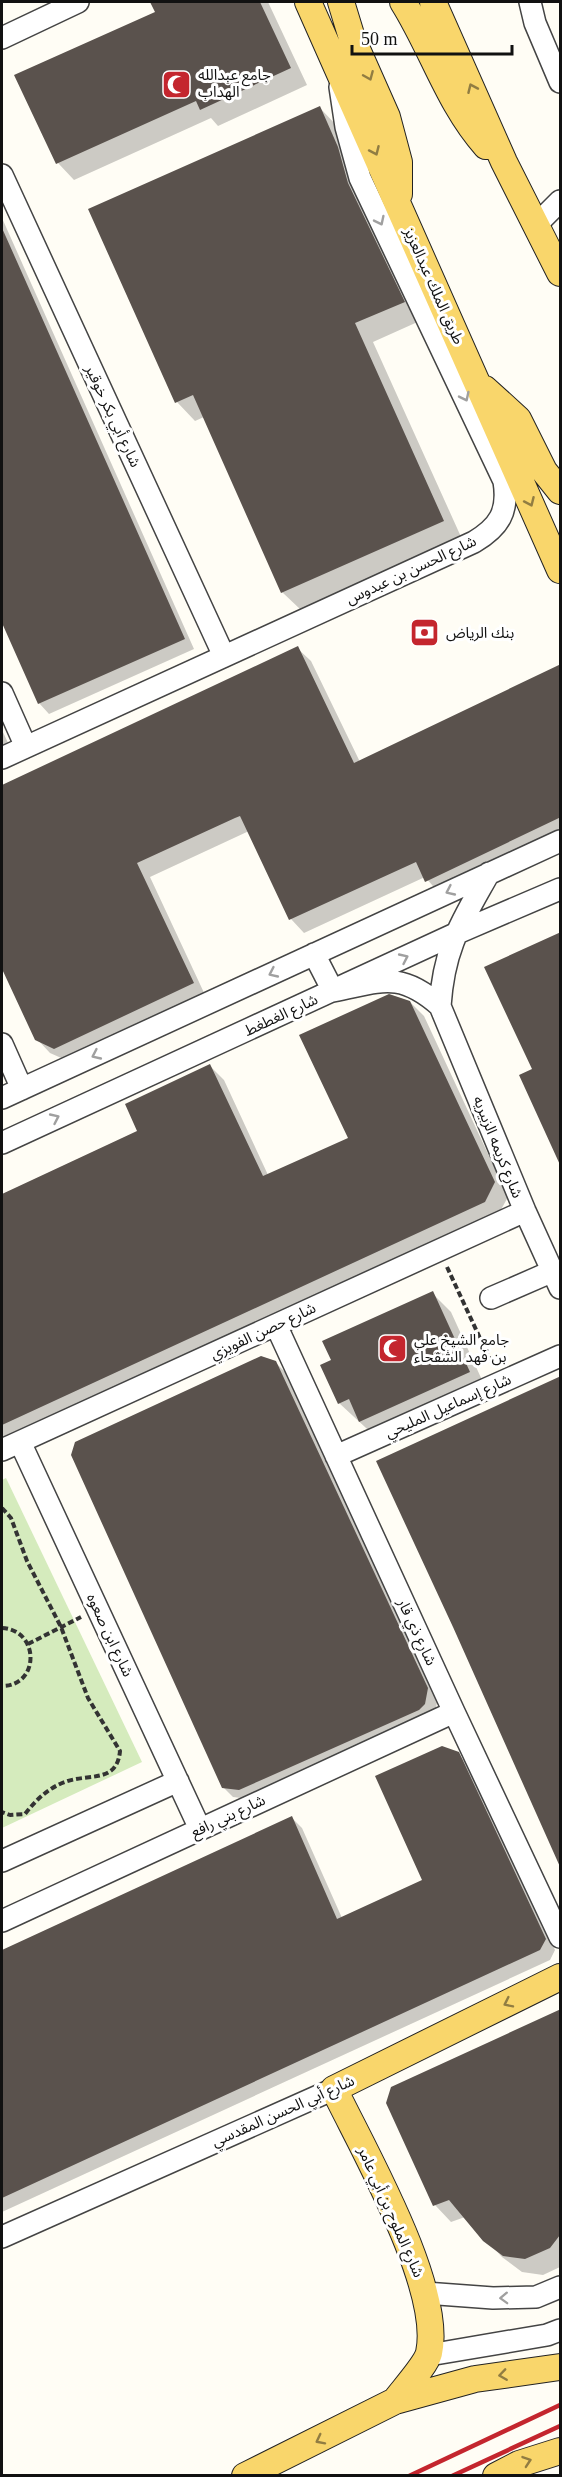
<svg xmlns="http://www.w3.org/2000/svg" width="562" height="2477" viewBox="0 0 562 2477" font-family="'Times New Roman','Noto Sans Arabic',serif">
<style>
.green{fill:#d5ebbd}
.shadow{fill:#0003}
.building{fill:#5a524d}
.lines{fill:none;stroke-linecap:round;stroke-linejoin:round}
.minor-casing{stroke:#444;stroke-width:24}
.major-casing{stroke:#222;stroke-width:28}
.path{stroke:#333;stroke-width:4;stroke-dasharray:6 3;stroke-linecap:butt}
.minor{stroke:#fff;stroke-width:21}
.major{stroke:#f9d66b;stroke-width:26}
.rail{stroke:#c4262e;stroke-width:4.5}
.oneway{stroke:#917d42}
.oneway2{stroke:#a0a0a0}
.labels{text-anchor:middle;stroke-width:6;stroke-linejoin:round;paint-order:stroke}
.poi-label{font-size:15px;fill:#111;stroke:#fff;text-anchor:start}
.street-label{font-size:15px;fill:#111;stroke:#fff}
</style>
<rect width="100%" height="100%" fill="#fffdf5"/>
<!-- green -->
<path class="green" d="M 6,1478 L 142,1762 L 2,1828 L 2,1480 Z"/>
<!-- shadow -->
<path class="shadow" d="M 156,2 L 268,2 L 307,85 L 218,126 L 211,118 L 74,180 L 58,163 L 157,13 L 152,3 Z
M 320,108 L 338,127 L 422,320 L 373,342 L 462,539 L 301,610 L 282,592 L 204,417 L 195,421 L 177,402 L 90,210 Z
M 2,218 L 194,649 L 49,714 L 39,703 L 2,620 Z
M 297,648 L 311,661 L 360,762 L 560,666 L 560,836 L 440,894 L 425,877 L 304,933 L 291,919 L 249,831 L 150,877 L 206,997 L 68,1061 L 50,1053 L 37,1039 L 2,966 L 2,786 Z
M 2,730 L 9,745 L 2,748 Z
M 410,1002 L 424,1016 L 508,1197 L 498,1215 L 2,1446 L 2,1195 L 139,1132 L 210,1066 L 224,1080 L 268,1175 L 350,1139 Z
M 432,1293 L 451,1312 L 487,1391 L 379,1440 L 339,1403 L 333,1361 Z
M 276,1363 L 286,1373 L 438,1699 L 434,1715 L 249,1799 L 233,1797 L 223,1787 Z
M 458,1754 L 468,1764 L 555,1950 L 550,1960 L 2,2212 L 2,1951 L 292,1818 L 302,1828 L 342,1918 L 424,1880 Z
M 560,2011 L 560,2267 L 543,2275 L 522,2272 L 502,2257 L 465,2217 L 451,2222 L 435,2205 Z"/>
<!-- building -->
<path class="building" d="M 150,2 L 260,2 L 291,68 L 200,110 L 196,101 L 56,164 L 14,75 L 155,12 Z
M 320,106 L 338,147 L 348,183 L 405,302 L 355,323 L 444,521 L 281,593 L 193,395 L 175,403 L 88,209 Z
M 2,228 L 185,639 L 38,704 L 2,623 Z
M 298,646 L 354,763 L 561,664 L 561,817 L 425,882 L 416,862 L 289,920 L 240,816 L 235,818 L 137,863 L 194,983 L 54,1049 L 35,1040 L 2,969 L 2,785 Z
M 561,932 L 561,1167 L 519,1075 L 532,1069 L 484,967 Z
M 389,994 L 410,1001 L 495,1182 L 485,1202 L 2,1425 L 2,1194 L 137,1131 L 125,1104 L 210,1064 L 263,1176 L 348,1138 L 299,1035 Z
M 433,1291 L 470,1372 L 359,1422 L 349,1399 L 338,1404 L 320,1365 L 331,1360 L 322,1341 Z
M 261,1356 L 276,1361 L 428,1688 L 425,1704 L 419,1710 L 239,1790 L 222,1788 L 71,1455 L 75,1442 Z
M 561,1376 L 561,1869 L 453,1627 L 376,1461 Z
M 442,1746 L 459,1752 L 546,1939 L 540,1950 L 2,2198 L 2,1950 L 292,1816 L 337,1919 L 422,1880 L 375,1776 Z
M 561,2009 L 560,2235 L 550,2248 L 525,2259 L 503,2256 L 483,2241 L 449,2200 L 433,2206 L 386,2103 L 391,2087 Z"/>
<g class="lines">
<defs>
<path id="minor" d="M 530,2 L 535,23 L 560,82
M 2,38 L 78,2
M 2,175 L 224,656
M 537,224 L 560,201
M 2,693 L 26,747
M 2,758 L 474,542 C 499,527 509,512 504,481 L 360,178 L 346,127 L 340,87
M 489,873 C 461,923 444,947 440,1006 L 525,1211 L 560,1288
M 314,954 L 333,991 C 381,982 399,970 440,1006
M 2,1044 L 22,1089
M 2,1098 L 560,841
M 2,1143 L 455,934 L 560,889
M 491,1298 L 553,1271
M 276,1325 L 454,1712 L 560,1937
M 20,1442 L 200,1829
M 2,1450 L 525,1211
M 336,1456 L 560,1356
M 2,1861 L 178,1781
M 2,1921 L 454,1712
M 2,2237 L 334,2089
M 425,2293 L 493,2298 L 536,2297 L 560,2287
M 429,2355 L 547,2335 L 560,2330"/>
<path id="major" d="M 308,2 L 560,570
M 341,2 L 352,38 L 387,117 L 399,162 L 399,194
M 403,2 C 432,48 449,105 486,146
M 433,2 L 504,162 L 560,273
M 485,389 L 518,419 L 544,471 L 560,491
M 395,2401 C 403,2390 426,2365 429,2353 C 443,2288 364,2151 334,2089 L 560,1977
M 245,2476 L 395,2401 L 475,2379 L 560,2367
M 496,2476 L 519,2464 L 560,2451"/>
</defs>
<!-- minor casing -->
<use href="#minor" class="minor-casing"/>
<!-- major casing -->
<use href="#major" class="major-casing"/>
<!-- path -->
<path class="path" d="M 447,1267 L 492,1364
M 2,1508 L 11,1518 L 27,1561 L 61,1627 L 88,1698 L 120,1751 C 117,1784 88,1773 65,1782 C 48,1788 36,1800 25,1814 L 10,1815 L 2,1812
M 2,1628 C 40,1630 40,1686 2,1686
M 28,1644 L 81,1617"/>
<!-- minor -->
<use href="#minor" class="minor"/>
<!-- major -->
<use href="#major" class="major"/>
<!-- rail -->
<path class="rail" d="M 409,2476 L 560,2405
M 452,2476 L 560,2426"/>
</g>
<!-- one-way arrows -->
<defs><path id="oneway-chevron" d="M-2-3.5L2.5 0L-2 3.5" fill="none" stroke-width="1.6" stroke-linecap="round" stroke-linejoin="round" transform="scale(1.5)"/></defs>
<g class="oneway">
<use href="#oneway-chevron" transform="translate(369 76) rotate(67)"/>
<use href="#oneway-chevron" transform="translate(472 88) rotate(-114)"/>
<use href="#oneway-chevron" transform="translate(375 151) rotate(66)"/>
<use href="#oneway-chevron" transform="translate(530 502) rotate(66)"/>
<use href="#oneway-chevron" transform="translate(508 2003) rotate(154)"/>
<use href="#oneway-chevron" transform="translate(503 2375) rotate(172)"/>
<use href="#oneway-chevron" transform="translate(320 2440) rotate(153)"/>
<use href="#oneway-chevron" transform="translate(527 2461) rotate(-19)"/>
</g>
<g class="oneway2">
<use href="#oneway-chevron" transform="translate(380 221) rotate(64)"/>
<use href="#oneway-chevron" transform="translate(465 397) rotate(64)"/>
<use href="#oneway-chevron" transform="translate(450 891) rotate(155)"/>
<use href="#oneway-chevron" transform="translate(404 958) rotate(-25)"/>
<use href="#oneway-chevron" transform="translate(273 973) rotate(155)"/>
<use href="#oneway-chevron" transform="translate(96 1055) rotate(155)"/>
<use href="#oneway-chevron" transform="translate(55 1118) rotate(-25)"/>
<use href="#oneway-chevron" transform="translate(504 2298) rotate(178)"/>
</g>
<!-- icons -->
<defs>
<symbol id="mosque-square" viewBox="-11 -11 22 22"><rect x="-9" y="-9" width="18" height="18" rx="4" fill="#c4262e" stroke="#fff"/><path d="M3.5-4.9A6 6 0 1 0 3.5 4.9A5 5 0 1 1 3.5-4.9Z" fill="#fff"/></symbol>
<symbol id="bank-square" viewBox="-11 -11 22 22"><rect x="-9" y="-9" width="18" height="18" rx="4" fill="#c4262e" stroke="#fff"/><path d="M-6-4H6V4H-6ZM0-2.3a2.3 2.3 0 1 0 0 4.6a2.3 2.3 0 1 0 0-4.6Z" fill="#fff"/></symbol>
</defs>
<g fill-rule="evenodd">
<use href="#mosque-square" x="160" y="68" width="33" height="33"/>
<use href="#bank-square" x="408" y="616" width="33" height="33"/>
<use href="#mosque-square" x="376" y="1332" width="33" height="33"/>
</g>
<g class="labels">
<!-- poi labels -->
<g class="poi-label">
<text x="198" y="80">جامع عبدالله<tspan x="198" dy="17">الهداب</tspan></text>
<text x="446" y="638">بنك الرياض</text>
<text x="414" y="1345">جامع الشيخ علي<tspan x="414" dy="17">بن فهد الشقحاء</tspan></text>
</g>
<!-- street labels -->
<g class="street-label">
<text transform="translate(434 286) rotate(66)" y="5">طريق الملك عبدالعزيز</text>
<text transform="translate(113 416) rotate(65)" y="5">شارع أبي بكر خوقير</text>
<text transform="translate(411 570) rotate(-25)" y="5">شارع الحسن بن عبدوس</text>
<text transform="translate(281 1015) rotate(-25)" y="5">شارع الغطغط</text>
<text transform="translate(498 1147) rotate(68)" y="5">شارع كريمه الزبيريه</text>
<text transform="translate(263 1331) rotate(-25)" y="5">شارع حصن الفويزي</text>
<text transform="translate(448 1406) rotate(-24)" y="5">شارع إسماعيل المليحي</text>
<text transform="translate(417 1632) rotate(65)" y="5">شارع ذي قار</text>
<text transform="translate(110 1635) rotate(65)" y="5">شارع ابن صعوه</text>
<text transform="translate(228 1816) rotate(-25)" y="5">شارع بني رافع</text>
<text transform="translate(283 2111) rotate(-24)" y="5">شارع أبي الحسن المقدسي</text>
<text transform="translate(391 2212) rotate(66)" y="5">شارع الملوح بن أبي عامر</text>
</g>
</g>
<!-- border -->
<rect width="562" height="2477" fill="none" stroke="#111111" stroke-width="6"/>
<!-- scale -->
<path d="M352 45v9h160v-9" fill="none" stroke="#111111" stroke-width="3"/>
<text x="361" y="45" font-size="18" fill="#111111" stroke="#ffffff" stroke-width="4.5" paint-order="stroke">50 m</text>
</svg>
